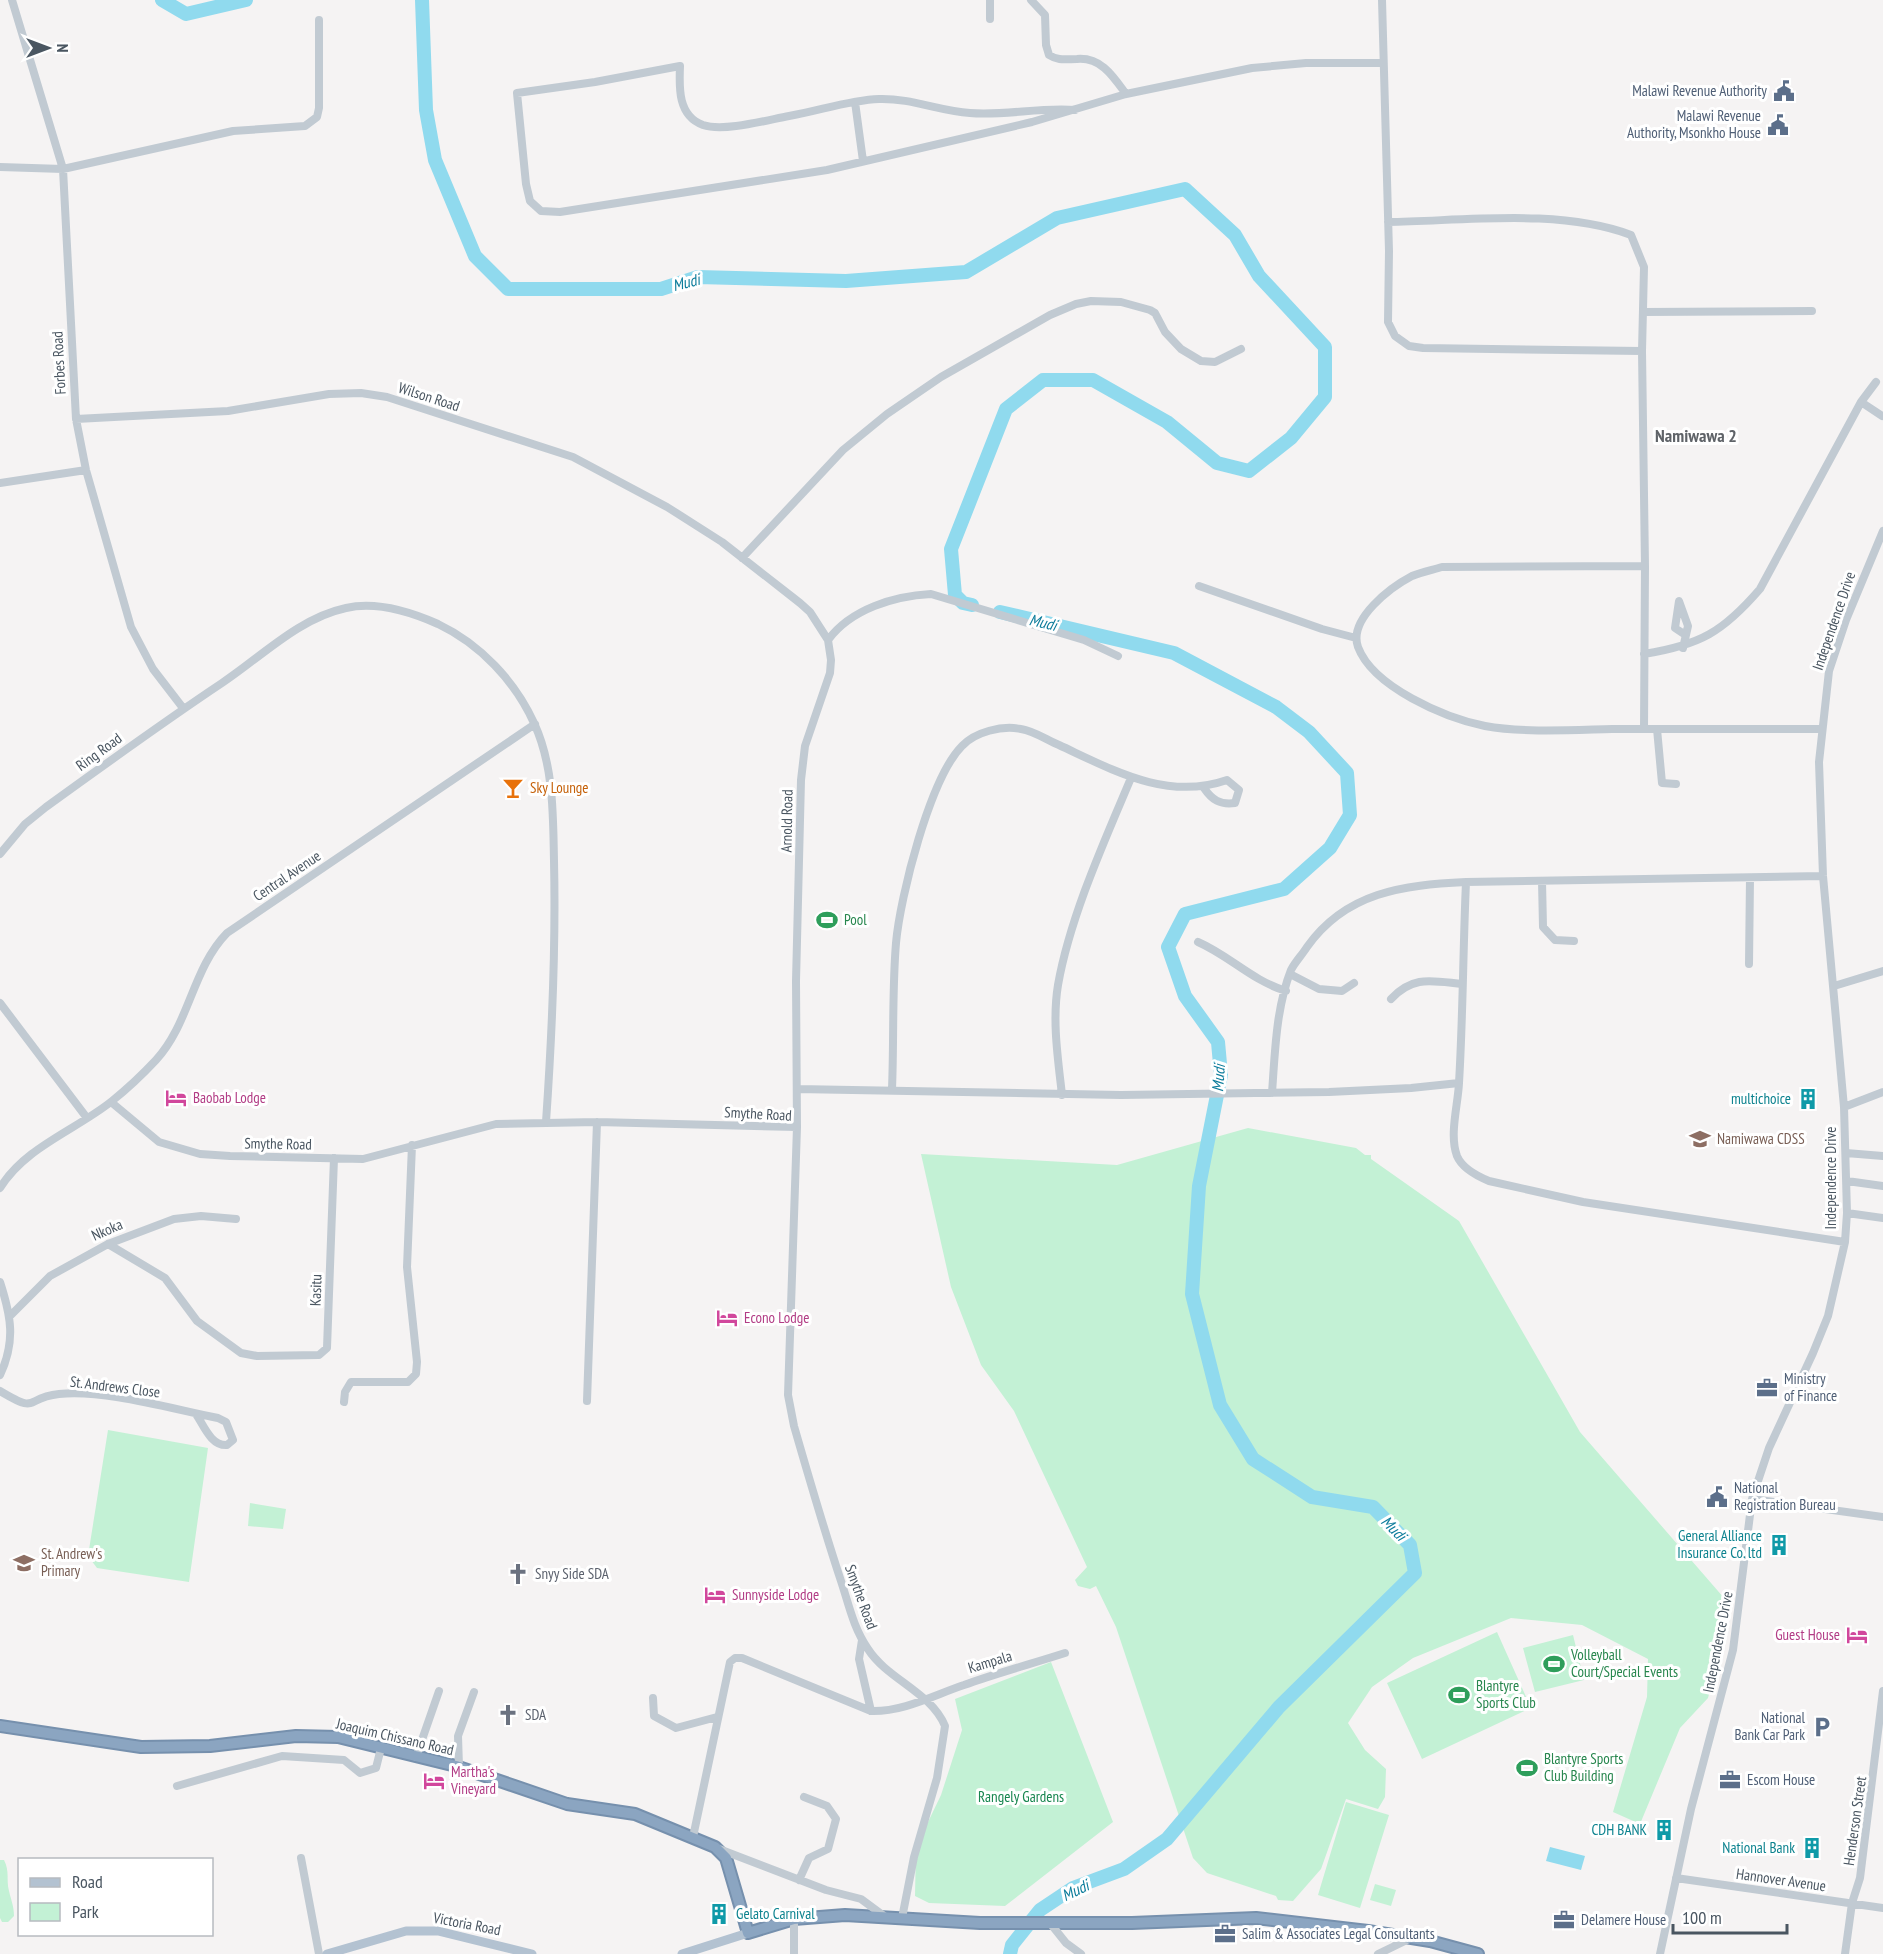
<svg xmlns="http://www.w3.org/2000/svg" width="1883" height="1954" viewBox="0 0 1883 1954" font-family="'PT Sans Narrow',sans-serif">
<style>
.green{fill:#c3f1d5}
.water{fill:#90daee}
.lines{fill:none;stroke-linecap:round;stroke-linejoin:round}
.river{stroke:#90daee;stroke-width:14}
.highway-casing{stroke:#7690ad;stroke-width:14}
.minor{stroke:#c1cad2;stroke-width:8}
.major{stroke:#b3c2d1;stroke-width:9}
.highway{stroke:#8ba5c1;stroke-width:10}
.labels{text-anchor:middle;stroke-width:6;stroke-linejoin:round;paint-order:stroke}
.service-label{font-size:15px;fill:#4e5e75;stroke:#fff;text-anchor:start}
.street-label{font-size:15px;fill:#4a5661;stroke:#fff}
.food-label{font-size:15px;fill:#c56008;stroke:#fff;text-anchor:start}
.leisure-label{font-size:15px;fill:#27864d;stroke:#fff;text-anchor:start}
.hotel-label{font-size:15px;fill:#b23c85;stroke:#fff;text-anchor:start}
.culture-label{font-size:15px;fill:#0d838f;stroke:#fff;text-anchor:end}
.education-label{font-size:15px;fill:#785e54;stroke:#fff;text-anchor:start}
.worship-label{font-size:15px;fill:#5b616d;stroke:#fff;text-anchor:start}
.park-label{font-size:15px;fill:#17864f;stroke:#fff}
.water-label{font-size:16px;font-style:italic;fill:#0c7c9b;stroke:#fff}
.quarter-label{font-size:18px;font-weight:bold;fill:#5f6368;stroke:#fff}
</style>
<rect width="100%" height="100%" fill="#f5f3f3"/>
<!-- green -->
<path class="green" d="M 1248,1128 L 1356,1148 L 1365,1155 L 1371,1155 L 1371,1159 L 1459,1221 L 1580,1432 L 1731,1606 L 1708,1698 L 1680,1728 L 1640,1824 L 1613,1812 L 1647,1697 L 1648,1659 L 1582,1625 L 1511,1618 L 1413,1658 L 1372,1687 L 1348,1723 L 1365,1750 L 1386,1769 L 1385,1797 L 1378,1809 L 1346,1799 L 1321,1869 L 1293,1901 L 1278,1900 L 1276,1896 L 1207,1873 L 1193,1858 L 1116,1627 L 1096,1586 L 1090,1589 L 1078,1586 L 1075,1580 L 1087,1567 L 1014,1411 L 981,1365 L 951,1287 L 921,1154 L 1117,1165 Z
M 108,1430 L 208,1448 L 189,1582 L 97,1568 L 88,1556 Z
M 250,1503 L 286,1509 L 283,1529 L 248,1526 Z
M 1497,1632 L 1531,1708 L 1422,1759 L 1387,1683 Z
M 1573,1635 L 1584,1680 L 1535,1692 L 1523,1648 Z
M 1051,1662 L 1113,1822 L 1005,1906 L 929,1903 L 915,1896 L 916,1847 L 941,1795 L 962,1730 L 955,1699 Z
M 1346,1802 L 1389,1815 L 1360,1908 L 1318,1895 Z
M 0,1860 L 4,1860 C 10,1872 6,1879 9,1891 C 11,1900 14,1906 14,1916 L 8,1922 L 2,1922 L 0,1918 Z
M 1375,1884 L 1396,1890 L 1391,1906 L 1370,1900 Z"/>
<!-- water -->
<path class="water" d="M 1550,1847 L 1585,1856 L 1581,1870 L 1546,1861 Z"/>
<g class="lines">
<!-- river -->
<path class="river" d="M 162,0 L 186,14 L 246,0
M 422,0 L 426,110 L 435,160 L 475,256 L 508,289 L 661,289 L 698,277 L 846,281 L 966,272 L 1057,218 L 1185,189 L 1235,235 L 1259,276 L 1325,347 L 1325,397 L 1291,438 L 1249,471 L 1217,463 L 1167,422 L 1093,380 L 1043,380 L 1006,409 L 951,549 L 955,595 L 963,603 L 972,605
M 1000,612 L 1174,653 L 1276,707 L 1309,732 L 1347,773 L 1350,815 L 1330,848 L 1284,889 L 1185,914 L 1168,947 L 1185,996 L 1218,1042 L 1221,1075 L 1199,1186 L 1192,1294 L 1220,1405 L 1253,1459 L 1312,1497 L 1373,1507 L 1410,1545 L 1415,1573 L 1279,1707 L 1167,1839 L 1124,1869 L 1073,1888 L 1040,1910 L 1012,1945 L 1010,1954"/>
<defs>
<path id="highway" d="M 0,1726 L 141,1747 L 210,1746 L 296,1736 L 338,1737 L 456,1766 L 567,1804 L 635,1814 L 715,1847 L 726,1858 L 748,1933 L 794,1919 L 845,1915 L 980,1923 L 1132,1923 L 1256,1918 L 1368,1931 L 1430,1941 L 1478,1954"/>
</defs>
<!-- highway casing -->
<use href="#highway" class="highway-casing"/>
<!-- minor -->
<path class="minor" d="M 12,0 L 63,169 L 76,419 L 86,470 L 131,627 L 153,669 L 183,708
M 990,0 L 990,19
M 1031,0 L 1045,15 L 1046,45 L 1049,55 C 1058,61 1066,59 1077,59 C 1101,57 1113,76 1126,94
M 1382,0 L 1389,251 L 1388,322 L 1395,336 L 1409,346 L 1423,348 L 1642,351 L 1645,566
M 855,102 L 863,161
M 1075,110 C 1040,107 1005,116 970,113 C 939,111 911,98 879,99 C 849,100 819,111 789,116 C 767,120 724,132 703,125 C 678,116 679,88 680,66 L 595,82 L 517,93 L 526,184 L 530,201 L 541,211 L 560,212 L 827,170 L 1032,122 L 1126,94 L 1252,68 L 1306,63 L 1383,63
M 0,167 L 63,169 L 233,131 L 305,126 L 317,117 L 319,108 L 319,20
M 1388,222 C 1464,221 1559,208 1631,235 L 1644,267 L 1642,351
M 1643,312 L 1812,311
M 1876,382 L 1861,402 L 1882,416
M 76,419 L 228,411 L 329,394 L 361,393 L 387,397 L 573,457 L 667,507 L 722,542 L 800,603 L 810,612 L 828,640 L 831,660 L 830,673 L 805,746 L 801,780 L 796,981 L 797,1127 L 788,1395 L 794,1426 C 809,1478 824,1530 841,1581 C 849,1605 853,1627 868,1649 C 887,1679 931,1692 945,1726 L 937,1778 L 914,1857 L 902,1918
M 0,483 L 86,470
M 742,558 L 843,450 L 887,414 L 941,377 L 1050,315 L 1076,304 L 1091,301 L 1121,302 L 1150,310 L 1155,313 L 1165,332 L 1181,349 L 1201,361 L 1215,362 L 1241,349
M 1199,586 L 1322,629 L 1356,638
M 828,640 C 851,609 894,596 931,594 L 1084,640 L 1118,656
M 1683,648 L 1688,626 L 1679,601 L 1675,628 L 1684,634
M 1644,654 C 1700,645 1723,632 1760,589 L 1861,402
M 1644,729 L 1645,566 L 1442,567 C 1432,570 1421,572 1412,576 C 1391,587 1348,619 1358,647 C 1373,687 1445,718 1485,726 C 1524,733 1572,730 1612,729 C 1682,729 1751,729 1821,729
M 1657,729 L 1662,783 L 1676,784
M 0,854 L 25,824 L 46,807 C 104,765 162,723 222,683 C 261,657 299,618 346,608 C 376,601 411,612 438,624 C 480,644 515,681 534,723 C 554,766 553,815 554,861 C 556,948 552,1035 546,1122
M 1542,881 L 1543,927 L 1555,940 L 1574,941
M 1466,882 C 1463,949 1463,1016 1459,1083 C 1458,1105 1449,1135 1457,1156 C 1462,1168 1477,1176 1489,1181 L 1583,1202 L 1845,1242
M 1198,942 C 1230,956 1251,980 1286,991
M 1749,964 L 1750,878
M 1290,974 L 1319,989 L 1342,991 L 1354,983
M 1834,986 L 1883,971
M 1391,999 C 1413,975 1432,981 1462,984
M 0,1003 L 87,1118
M 797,1089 L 1121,1095 L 1329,1092 L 1411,1088 L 1459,1083
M 892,1089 C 894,1040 892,991 896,943 C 900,897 930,778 962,746 C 975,732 1002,725 1021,729 C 1034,731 1047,740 1059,745 C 1113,770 1167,801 1227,780 L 1239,790 L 1235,803 C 1220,805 1212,800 1204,788
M 1272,1093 C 1275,1052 1276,1008 1291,970 C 1295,962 1302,955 1307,947 C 1346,892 1403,885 1466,882 L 1823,876
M 1062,1095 C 1058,1059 1052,1021 1058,985 C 1070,917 1104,842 1131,778
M 111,1102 L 159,1142 L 200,1154 L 230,1156 L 363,1159 L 496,1124 L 597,1122 L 797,1127
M 1844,1107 L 1883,1092
M 1846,1153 L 1883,1156
M 1847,1181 L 1883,1186
M 0,1188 C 25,1147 76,1130 112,1101 C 127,1089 142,1075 156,1060 C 190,1023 192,969 227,933 L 535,724
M 1847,1213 L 1883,1218
M 108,1244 L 165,1278 L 197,1321 L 241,1353 L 257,1356 L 319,1355 L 327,1348 L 334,1158
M 0,1282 C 11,1316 16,1341 0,1375
M 11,1315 L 50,1276 L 108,1244 L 174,1219 L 201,1216 L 236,1219
M 0,1391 C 40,1415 23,1398 59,1394 C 104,1389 172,1409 218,1418 L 226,1422 L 233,1440 L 227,1445 C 211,1446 204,1426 196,1414
M 587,1401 L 597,1122
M 344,1402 L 345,1392 L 351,1382 L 408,1382 L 416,1374 L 417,1362 L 407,1267 L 412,1145
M 1752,1499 L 1883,1517
M 862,1640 L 859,1659 L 871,1711
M 653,1698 L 654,1716 L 676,1728 L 717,1717
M 416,1757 L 439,1691
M 459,1767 L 458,1736 L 474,1692
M 177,1786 L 282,1756 L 344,1760 L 360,1773 L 376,1768 L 381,1748
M 693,1837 L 730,1662 L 735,1658 L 742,1658 L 871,1711 C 903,1712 934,1695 964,1685 C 997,1673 1031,1664 1065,1653
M 719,1849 L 826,1890 L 861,1899 L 884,1916
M 301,1858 L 319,1954
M 1676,1878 L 1883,1908
M 799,1880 L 809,1858 L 828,1849 L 836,1819 L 827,1806 L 804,1797
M 794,1919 L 794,1954
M 1050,1923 L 1066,1943 L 1081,1954
M 1378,1954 L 1409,1939
M 1660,1954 L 1691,1809 L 1733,1650 L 1752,1499 L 1769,1448 L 1813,1353 L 1828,1316 L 1845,1242 L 1847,1213 L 1844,1107 L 1823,876 L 1819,762 L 1829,671 L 1846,620 L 1883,531
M 1845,1954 L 1852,1903 L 1860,1878 L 1883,1691"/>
<!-- major -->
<path class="major" d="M 327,1954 L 406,1931 L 438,1931 L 532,1954
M 682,1954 L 748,1933"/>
<!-- highway -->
<use href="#highway" class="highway"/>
</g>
<!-- icons -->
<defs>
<symbol id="civic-bare" viewBox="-9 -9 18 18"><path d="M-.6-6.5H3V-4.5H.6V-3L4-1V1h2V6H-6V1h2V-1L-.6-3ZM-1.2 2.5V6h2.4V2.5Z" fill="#5c6f8a" stroke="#fff" stroke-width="2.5" paint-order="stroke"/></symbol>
<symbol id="bar-bare" viewBox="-9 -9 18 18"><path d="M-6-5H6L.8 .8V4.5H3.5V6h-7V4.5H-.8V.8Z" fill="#e8710a" stroke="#fff" stroke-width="2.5" paint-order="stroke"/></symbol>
<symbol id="stadium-bare" viewBox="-9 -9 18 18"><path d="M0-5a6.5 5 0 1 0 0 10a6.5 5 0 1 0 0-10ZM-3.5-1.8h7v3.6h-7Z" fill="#2e9e5b" stroke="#fff" stroke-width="2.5" paint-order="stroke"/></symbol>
<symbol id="hotel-bare" viewBox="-9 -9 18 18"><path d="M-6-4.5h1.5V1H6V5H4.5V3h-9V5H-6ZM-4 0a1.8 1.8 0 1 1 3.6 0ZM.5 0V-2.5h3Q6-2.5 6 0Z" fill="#d1479c" stroke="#fff" stroke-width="2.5" paint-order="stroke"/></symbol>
<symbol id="building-bare" viewBox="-9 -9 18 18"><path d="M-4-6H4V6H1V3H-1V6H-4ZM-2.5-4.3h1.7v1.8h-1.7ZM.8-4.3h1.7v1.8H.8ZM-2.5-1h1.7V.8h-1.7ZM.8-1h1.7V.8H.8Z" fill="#0f9aa8" stroke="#fff" stroke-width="2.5" paint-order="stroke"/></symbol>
<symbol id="school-bare" viewBox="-9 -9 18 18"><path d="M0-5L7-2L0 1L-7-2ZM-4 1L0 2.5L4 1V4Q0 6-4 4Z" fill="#8d6e63" stroke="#fff" stroke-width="2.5" paint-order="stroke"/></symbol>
<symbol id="office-bare" viewBox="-9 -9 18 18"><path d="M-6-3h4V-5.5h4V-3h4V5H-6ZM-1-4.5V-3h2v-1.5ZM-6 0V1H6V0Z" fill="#5c6f8a" stroke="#fff" stroke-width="2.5" paint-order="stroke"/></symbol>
<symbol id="church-bare" viewBox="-9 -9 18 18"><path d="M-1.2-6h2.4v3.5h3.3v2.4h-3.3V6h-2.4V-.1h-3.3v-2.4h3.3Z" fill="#6b7280" stroke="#fff" stroke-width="2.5" paint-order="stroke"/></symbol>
<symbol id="parking-bare" viewBox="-9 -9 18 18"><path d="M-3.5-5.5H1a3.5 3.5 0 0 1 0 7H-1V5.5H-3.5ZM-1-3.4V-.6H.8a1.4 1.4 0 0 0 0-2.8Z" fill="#5c6f8a" stroke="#fff" stroke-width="2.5" paint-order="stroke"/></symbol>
</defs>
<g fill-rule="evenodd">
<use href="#civic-bare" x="1769" y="76" width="30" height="30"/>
<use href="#civic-bare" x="1763" y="110" width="30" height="30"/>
<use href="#bar-bare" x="498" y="773" width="30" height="30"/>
<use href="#stadium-bare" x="812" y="905" width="30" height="30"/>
<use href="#hotel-bare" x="161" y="1083" width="30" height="30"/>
<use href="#building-bare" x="1793" y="1084" width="30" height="30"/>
<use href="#school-bare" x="1685" y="1124" width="30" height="30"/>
<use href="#hotel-bare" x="712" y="1303" width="30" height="30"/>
<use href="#office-bare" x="1752" y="1373" width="30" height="30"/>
<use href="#civic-bare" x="1702" y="1482" width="30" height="30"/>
<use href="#building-bare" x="1764" y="1530" width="30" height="30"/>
<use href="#school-bare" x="9" y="1548" width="30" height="30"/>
<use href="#church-bare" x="503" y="1559" width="30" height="30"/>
<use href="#hotel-bare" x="700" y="1580" width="30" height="30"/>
<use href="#hotel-bare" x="1842" y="1620" width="30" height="30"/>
<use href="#stadium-bare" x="1539" y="1649" width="30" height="30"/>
<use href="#stadium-bare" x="1444" y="1680" width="30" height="30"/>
<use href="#church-bare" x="493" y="1700" width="30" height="30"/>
<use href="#parking-bare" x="1807" y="1712" width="30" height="30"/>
<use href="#stadium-bare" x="1512" y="1753" width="30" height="30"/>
<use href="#office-bare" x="1715" y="1765" width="30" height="30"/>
<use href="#hotel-bare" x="419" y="1766" width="30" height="30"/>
<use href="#building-bare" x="1649" y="1815" width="30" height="30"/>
<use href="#building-bare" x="1797" y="1833" width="30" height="30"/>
<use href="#building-bare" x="704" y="1899" width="30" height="30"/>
<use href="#office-bare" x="1549" y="1905" width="30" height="30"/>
<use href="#office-bare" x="1210" y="1919" width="30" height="30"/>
</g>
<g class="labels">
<!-- service labels -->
<g class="service-label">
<text x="1767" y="96" text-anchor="end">Malawi Revenue Authority</text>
<text x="1761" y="121" text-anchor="end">Malawi Revenue<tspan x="1761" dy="17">Authority, Msonkho House</tspan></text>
<text x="1784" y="1384">Ministry<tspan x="1784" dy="17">of Finance</tspan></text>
<text x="1734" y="1493">National<tspan x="1734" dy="17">Registration Bureau</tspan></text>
<text x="1805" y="1723" text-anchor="end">National<tspan x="1805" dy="17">Bank Car Park</tspan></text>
<text x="1747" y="1785">Escom House</text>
<text x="1581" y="1925">Delamere House</text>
<text x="1242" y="1939">Salim &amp; Associates Legal Consultants</text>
</g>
<!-- street labels -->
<g class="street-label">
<text transform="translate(59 363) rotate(-93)" y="5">Forbes Road</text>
<text transform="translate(429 397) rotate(18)" y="5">Wilson Road</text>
<text transform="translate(1834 621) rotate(-71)" y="5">Independence Drive</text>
<text transform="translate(99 752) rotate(-36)" y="5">Ring Road</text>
<text transform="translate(787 821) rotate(-89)" y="5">Arnold Road</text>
<text transform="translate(287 876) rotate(-34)" y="5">Central Avenue</text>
<text transform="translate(758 1114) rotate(3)" y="5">Smythe Road</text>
<text transform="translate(278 1144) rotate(1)" y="5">Smythe Road</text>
<text transform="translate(1831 1178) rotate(-90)" y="5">Independence Drive</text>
<text transform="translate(107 1230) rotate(-24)" y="5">Nkoka</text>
<text transform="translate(316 1290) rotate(-88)" y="5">Kasitu</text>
<text transform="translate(115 1387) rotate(7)" y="5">St. Andrews Close</text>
<text transform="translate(861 1597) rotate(70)" y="5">Smythe Road</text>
<text transform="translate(1718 1642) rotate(-79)" y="5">Independence Drive</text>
<text transform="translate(990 1662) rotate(-17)" y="5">Kampala</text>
<text transform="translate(395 1737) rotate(13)" y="5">Joaquim Chissano Road</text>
<text transform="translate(1855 1821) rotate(-82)" y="5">Henderson Street</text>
<text transform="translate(1781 1880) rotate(8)" y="5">Hannover Avenue</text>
<text transform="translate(467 1924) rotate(11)" y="5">Victoria Road</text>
</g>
<!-- food labels -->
<g class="food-label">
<text x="530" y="793">Sky Lounge</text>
</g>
<!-- leisure labels -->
<g class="leisure-label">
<text x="844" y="925">Pool</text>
<text x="1571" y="1660">Volleyball<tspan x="1571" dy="17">Court/Special Events</tspan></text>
<text x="1476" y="1691">Blantyre<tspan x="1476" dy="17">Sports Club</tspan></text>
<text x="1544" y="1764">Blantyre Sports<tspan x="1544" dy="17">Club Building</tspan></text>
</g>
<!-- hotel labels -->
<g class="hotel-label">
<text x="193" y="1103">Baobab Lodge</text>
<text x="744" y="1323">Econo Lodge</text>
<text x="732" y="1600">Sunnyside Lodge</text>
<text x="1840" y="1640" text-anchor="end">Guest House</text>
<text x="451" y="1777">Martha's<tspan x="451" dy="17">Vineyard</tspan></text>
</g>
<!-- culture labels -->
<g class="culture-label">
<text x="1791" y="1104">multichoice</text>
<text x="1762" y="1541">General Alliance<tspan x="1762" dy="17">Insurance Co. ltd</tspan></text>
<text x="1647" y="1835">CDH BANK</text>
<text x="1795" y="1853">National Bank</text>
<text x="736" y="1919" text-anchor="start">Gelato Carnival</text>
</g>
<!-- education labels -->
<g class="education-label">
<text x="1717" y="1144">Namiwawa CDSS</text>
<text x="41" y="1559">St. Andrew's<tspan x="41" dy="17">Primary</tspan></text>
</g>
<!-- worship labels -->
<g class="worship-label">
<text x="535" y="1579">Snyy Side SDA</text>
<text x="525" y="1720">SDA</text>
</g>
<!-- park labels -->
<g class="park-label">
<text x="1021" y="1802">Rangely Gardens</text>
</g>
<!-- water labels -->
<g class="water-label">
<text transform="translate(686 282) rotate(-15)" y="6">Mudi</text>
<text transform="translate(1043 622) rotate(13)" y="6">Mudi</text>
<text transform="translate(1218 1078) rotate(-86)" y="6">Mudi</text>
<text transform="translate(1394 1528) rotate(45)" y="6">Mudi</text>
<text transform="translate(1075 1890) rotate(-26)" y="6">Mudi</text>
</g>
<!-- quarter labels -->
<g class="quarter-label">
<text x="1696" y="442">Namiwawa 2</text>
</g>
</g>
<!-- legend -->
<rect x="18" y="1858" width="195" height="78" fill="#ffffff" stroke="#b7bbc0" stroke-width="1.5"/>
<rect x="30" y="1878" width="30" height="9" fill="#b3c2d1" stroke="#b7bbc0" stroke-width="1.5"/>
<text x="72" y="1888" font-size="18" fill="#4a5661">Road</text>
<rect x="30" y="1903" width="30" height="18" fill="#c3f1d5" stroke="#b7bbc0" stroke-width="1.5"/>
<text x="72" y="1918" font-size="18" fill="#4a5661">Park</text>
<!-- north arrow -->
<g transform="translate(48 48) rotate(90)" stroke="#ffffff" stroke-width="4.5" paint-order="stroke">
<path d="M0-4.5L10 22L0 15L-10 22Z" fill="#4a5661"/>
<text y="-9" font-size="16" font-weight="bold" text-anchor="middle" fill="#4a5661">N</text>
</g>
<!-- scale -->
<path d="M1673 1924v9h114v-9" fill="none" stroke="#4a5661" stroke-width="3"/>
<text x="1682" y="1924" font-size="18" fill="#4a5661" stroke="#ffffff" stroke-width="4.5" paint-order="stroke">100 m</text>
</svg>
